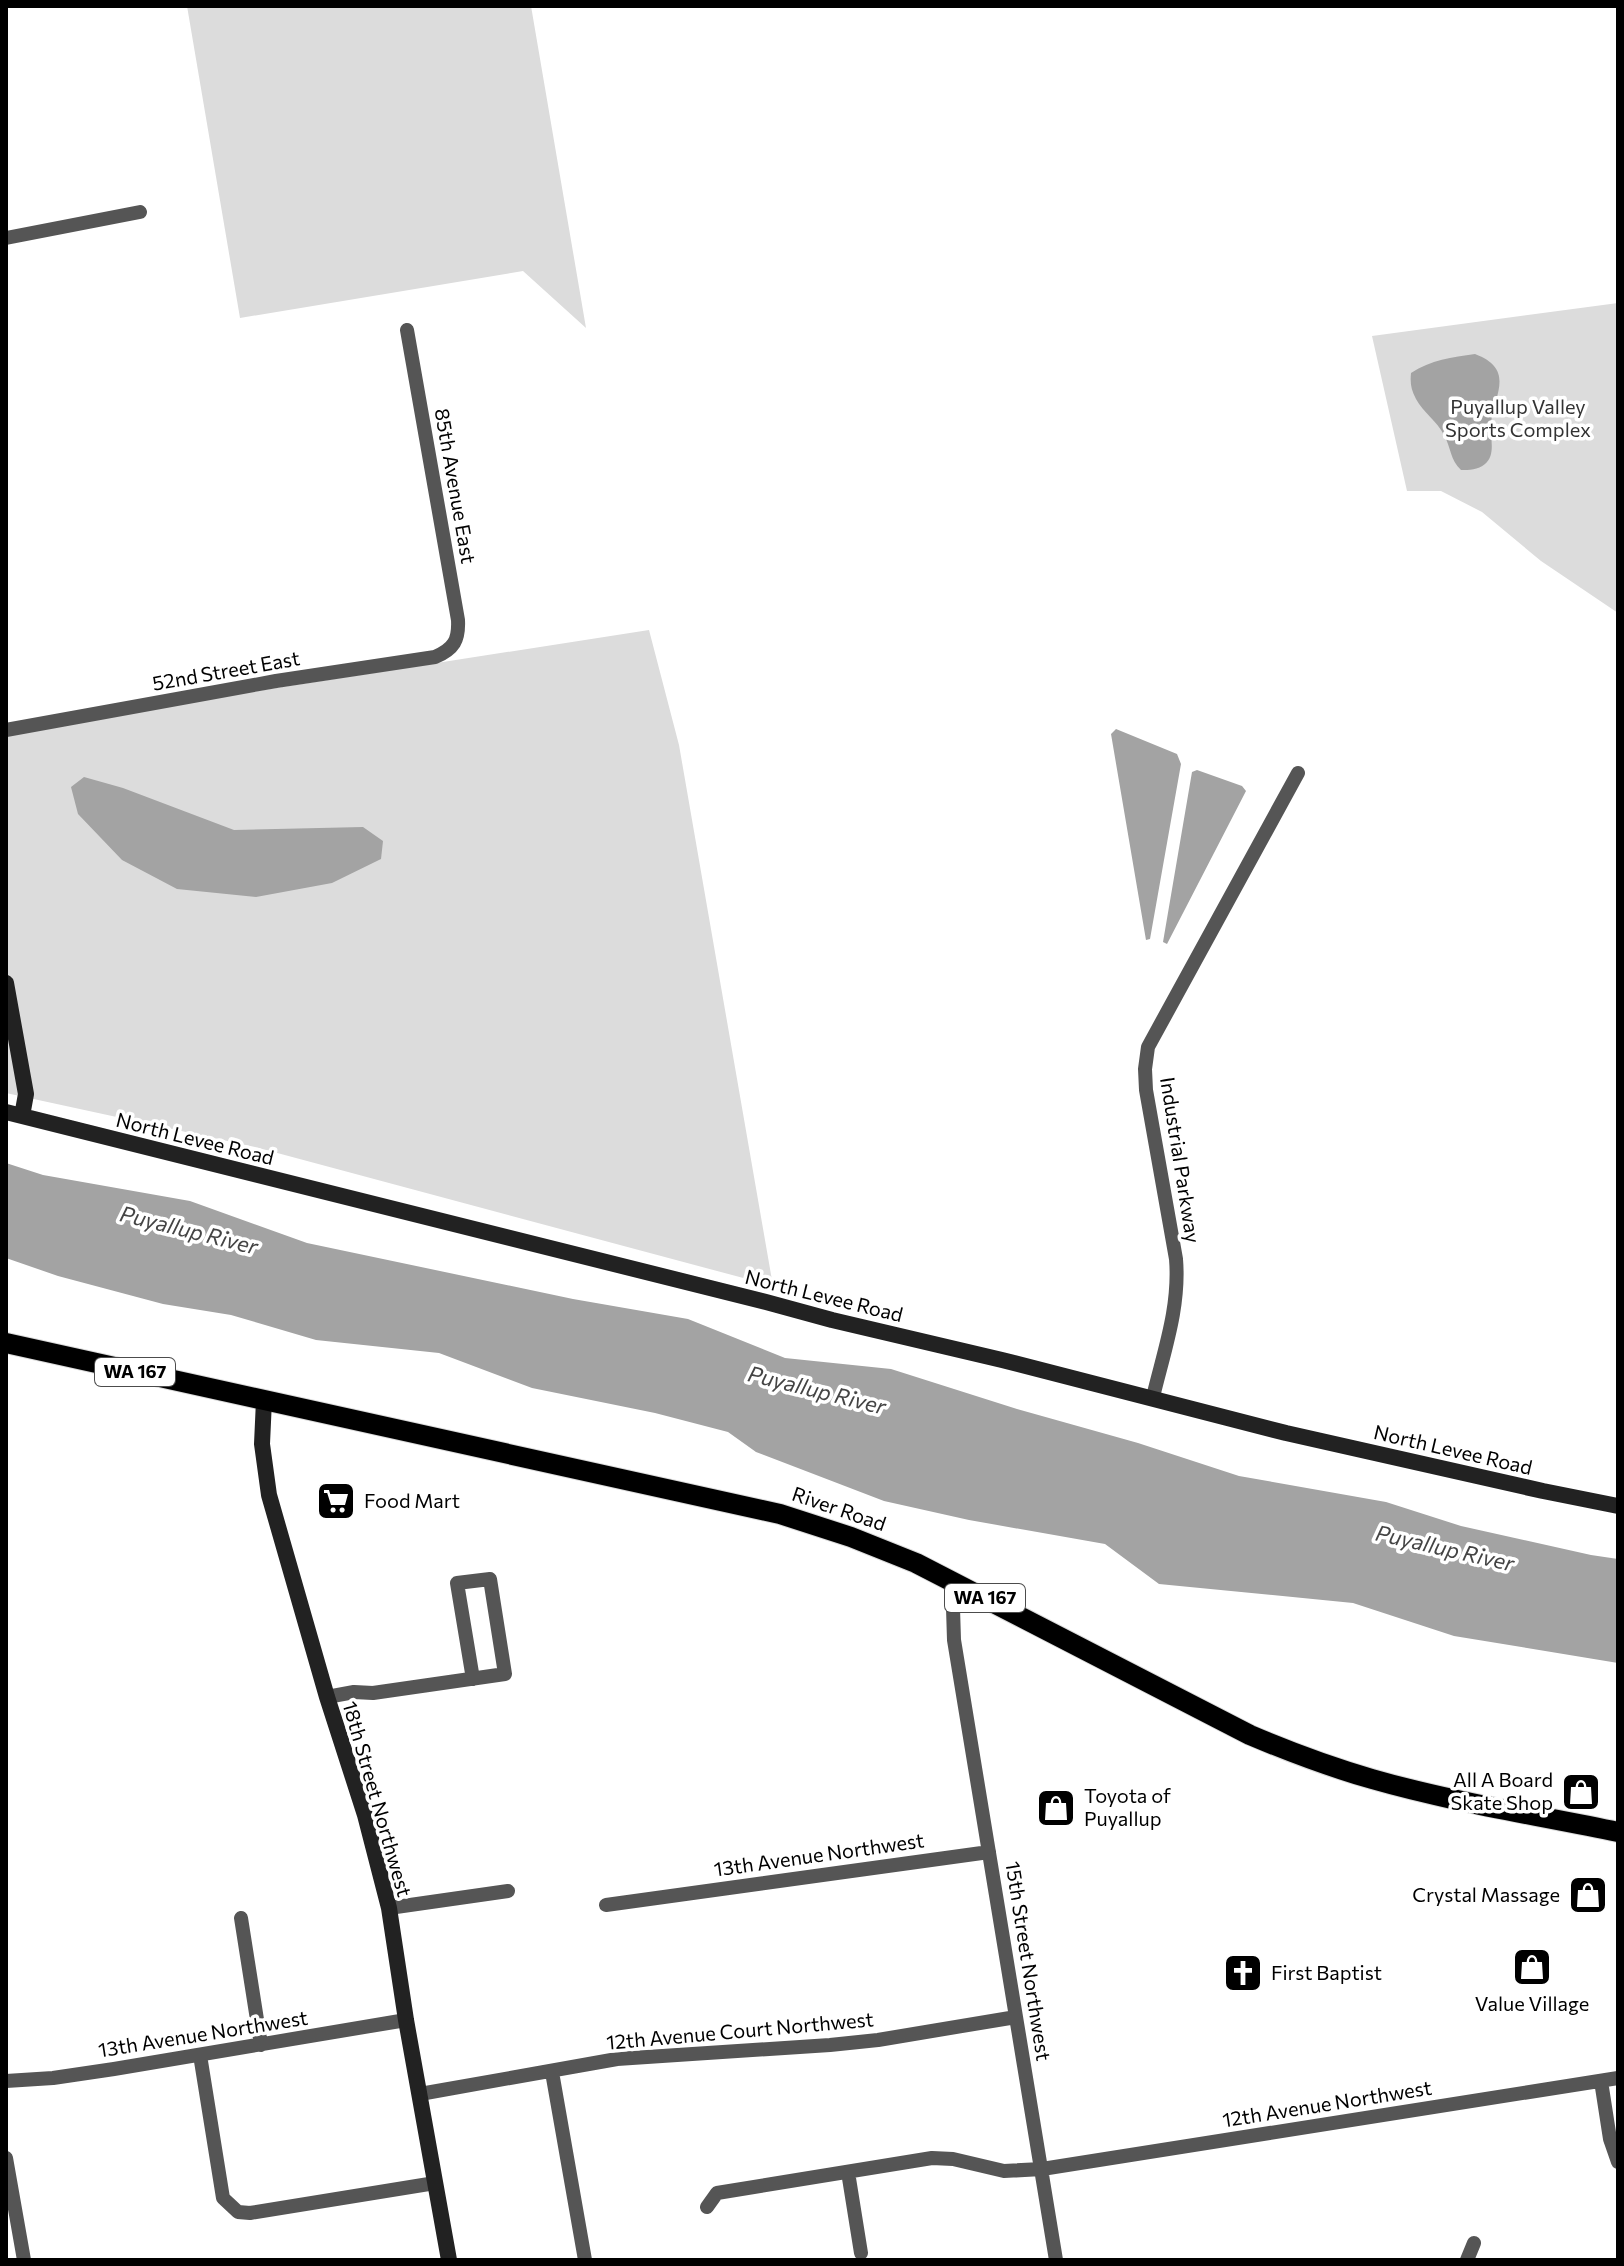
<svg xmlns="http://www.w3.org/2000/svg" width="1624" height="2266" viewBox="0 0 1624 2266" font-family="Commissioner,sans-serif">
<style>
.green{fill:#dcdcdc}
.water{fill:#a3a3a3}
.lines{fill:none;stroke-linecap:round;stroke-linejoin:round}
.primary-casing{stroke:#dbdbdb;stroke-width:22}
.street{stroke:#555;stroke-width:14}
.secondary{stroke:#222;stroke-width:16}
.primary{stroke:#000;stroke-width:20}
.labels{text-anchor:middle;stroke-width:7;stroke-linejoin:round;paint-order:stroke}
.shield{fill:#fff;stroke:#4c4c4c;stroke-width:2}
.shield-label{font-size:18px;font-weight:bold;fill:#000}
.park-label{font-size:20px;fill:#333;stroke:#fff}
.street-label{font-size:20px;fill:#000;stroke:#fff}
.poi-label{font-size:20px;fill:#000;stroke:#fff;text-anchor:start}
.water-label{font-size:22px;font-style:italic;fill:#444;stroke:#fff}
</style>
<rect width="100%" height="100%" fill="#fff"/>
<!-- green -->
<path class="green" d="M 187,6 L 531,6 L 586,328 L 523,271 L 240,318 Z
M 1618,303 L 1618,613 L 1541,561 L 1482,512 L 1441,491 L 1407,491 L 1372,336 Z
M 649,630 L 679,745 L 773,1286 L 255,1147 L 6,1093 L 6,730 Z"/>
<!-- water -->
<path class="water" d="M 1475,354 C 1514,369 1496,392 1491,422 C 1489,435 1497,454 1485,464 C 1478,470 1469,470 1461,470 C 1450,460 1451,447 1444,435 C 1437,421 1423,412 1416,399 C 1411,390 1410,383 1411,373 C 1431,360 1452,357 1475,354 Z
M 1116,729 L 1177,754 L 1181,764 L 1150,939 L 1146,940 L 1111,734 Z
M 1197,770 L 1242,786 L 1246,791 L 1167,944 L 1163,942 L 1192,772 Z
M 84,777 L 123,788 L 234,830 L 363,827 L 383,841 L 381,859 L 332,883 L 256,897 L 177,889 L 122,860 L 78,814 L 71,787 Z
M 6,1163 L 43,1175 L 190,1201 L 307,1243 L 573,1299 L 688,1319 L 785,1358 L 891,1369 L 1017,1409 L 1138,1443 L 1239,1476 L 1386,1502 L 1461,1526 L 1591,1555 L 1618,1559 L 1618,1663 L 1454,1636 L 1353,1603 L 1159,1584 L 1105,1544 L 969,1520 L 884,1501 L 756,1452 L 728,1432 L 655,1413 L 532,1388 L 439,1353 L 316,1340 L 231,1315 L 163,1304 L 58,1276 L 6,1258 Z"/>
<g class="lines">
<defs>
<path id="primary" d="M 6,1343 L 780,1514 L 851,1537 L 916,1563 L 1250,1735 C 1290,1752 1330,1767 1372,1779 C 1452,1802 1536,1815 1618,1832"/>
</defs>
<!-- primary casing -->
<use href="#primary" class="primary-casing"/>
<!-- street -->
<path class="street" d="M 6,238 L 140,212
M 6,730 L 276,681 L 435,657 C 454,649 459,640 458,620 L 407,330
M 1153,1397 C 1164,1351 1180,1307 1176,1259 L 1146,1090 L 1145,1069 L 1148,1047 L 1298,773
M 959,1584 L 953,1608 L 954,1640 L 1056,2260
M 327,1697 L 354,1692 L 373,1693 L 505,1674 L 490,1579 L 457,1583 L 473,1679
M 606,1905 L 989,1852
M 389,1908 L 508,1891
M 241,1918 L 261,2045
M 200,2055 L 223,2198 L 238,2212 L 250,2213 L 435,2183
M 552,2072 L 585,2260
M 6,2081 L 53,2078 L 114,2069 L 406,2020
M 1601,2081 L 1610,2139 L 1618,2162
M 420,2094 L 617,2059 L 830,2045 L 878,2040 L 1016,2017
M 6,2158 L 24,2260
M 848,2172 L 861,2253
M 707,2207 L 717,2193 L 932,2158 L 953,2159 L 1004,2171 L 1042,2169 L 1618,2078
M 1467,2260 L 1474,2243"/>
<!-- secondary -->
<path class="secondary" d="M 6,983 L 26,1094 L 22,1116
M 6,1112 L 766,1302 L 832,1320 L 1002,1360 L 1286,1433 L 1543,1491 L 1618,1506
M 264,1400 L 262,1444 L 269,1495 L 327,1697 L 365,1815 L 389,1908 L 406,2020 L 449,2260"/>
<!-- primary -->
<use href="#primary" class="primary"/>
</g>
<!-- icons -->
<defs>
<symbol id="supermarket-square" viewBox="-11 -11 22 22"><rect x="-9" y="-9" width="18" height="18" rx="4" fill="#000" stroke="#fff"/><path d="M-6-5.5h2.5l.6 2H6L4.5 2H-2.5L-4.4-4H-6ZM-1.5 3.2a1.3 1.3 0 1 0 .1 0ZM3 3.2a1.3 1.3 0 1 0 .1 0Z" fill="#fff"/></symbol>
<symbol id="shop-square" viewBox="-11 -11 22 22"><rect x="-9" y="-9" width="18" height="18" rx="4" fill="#000" stroke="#fff"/><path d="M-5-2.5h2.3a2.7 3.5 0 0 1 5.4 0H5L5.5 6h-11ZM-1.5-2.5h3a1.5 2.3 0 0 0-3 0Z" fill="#fff"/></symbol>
<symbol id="church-square" viewBox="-11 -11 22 22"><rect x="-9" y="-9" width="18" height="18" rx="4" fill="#000" stroke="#fff"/><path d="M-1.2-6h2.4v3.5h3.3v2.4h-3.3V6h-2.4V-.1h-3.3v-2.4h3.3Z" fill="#fff"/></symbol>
</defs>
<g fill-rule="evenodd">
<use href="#supermarket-square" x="314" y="1479" width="44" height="44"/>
<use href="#shop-square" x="1559" y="1770" width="44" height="44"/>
<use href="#shop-square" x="1034" y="1786" width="44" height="44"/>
<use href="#shop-square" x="1566" y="1873" width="44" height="44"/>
<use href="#shop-square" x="1510" y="1945" width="44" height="44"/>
<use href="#church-square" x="1221" y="1951" width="44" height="44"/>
</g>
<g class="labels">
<!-- shield labels -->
<g class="shield">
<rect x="95" y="1358" width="80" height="28" rx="6"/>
<rect x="945" y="1584" width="80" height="28" rx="6"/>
</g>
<g class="shield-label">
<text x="135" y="1378">WA 167</text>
<text x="985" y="1604">WA 167</text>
</g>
<!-- park labels -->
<g class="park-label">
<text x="1518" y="414">Puyallup Valley<tspan x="1518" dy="23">Sports Complex</tspan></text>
</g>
<!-- street labels -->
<g class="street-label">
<text transform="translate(455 486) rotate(80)" y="7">85th Avenue East</text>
<text transform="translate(226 671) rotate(-10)" y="7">52nd Street East</text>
<text transform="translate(195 1139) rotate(14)" y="7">North Levee Road</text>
<text transform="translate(1180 1160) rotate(81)" y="7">Industrial Parkway</text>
<text transform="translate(824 1296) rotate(14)" y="7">North Levee Road</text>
<text transform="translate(1453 1450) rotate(13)" y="7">North Levee Road</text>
<text transform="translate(839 1509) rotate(19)" y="7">River Road</text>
<text transform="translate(377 1799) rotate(74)" y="7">18th Street Northwest</text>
<text transform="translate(819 1855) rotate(-8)" y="7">13th Avenue Northwest</text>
<text transform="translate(1028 1961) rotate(81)" y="7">15th Street Northwest</text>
<text transform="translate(740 2031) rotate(-5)" y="7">12th Avenue Court Northwest</text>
<text transform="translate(203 2034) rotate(-9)" y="7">13th Avenue Northwest</text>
<text transform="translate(1327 2104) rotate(-9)" y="7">12th Avenue Northwest</text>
</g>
<!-- poi labels -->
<g class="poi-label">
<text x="364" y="1508">Food Mart</text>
<text x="1553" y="1787" text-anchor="end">All A Board<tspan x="1553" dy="23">Skate Shop</tspan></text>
<text x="1084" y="1803">Toyota of<tspan x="1084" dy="23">Puyallup</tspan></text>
<text x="1560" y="1902" text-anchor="end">Crystal Massage</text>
<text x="1271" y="1980">First Baptist</text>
<text x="1532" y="2011" text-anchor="middle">Value Village</text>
</g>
<!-- water labels -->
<g class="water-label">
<text transform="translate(189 1230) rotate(14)" y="8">Puyallup River</text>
<text transform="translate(817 1390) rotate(14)" y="8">Puyallup River</text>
<text transform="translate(1445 1548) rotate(13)" y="8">Puyallup River</text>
</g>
</g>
<!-- border -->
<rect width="1624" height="2266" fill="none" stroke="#000000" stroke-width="16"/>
</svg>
